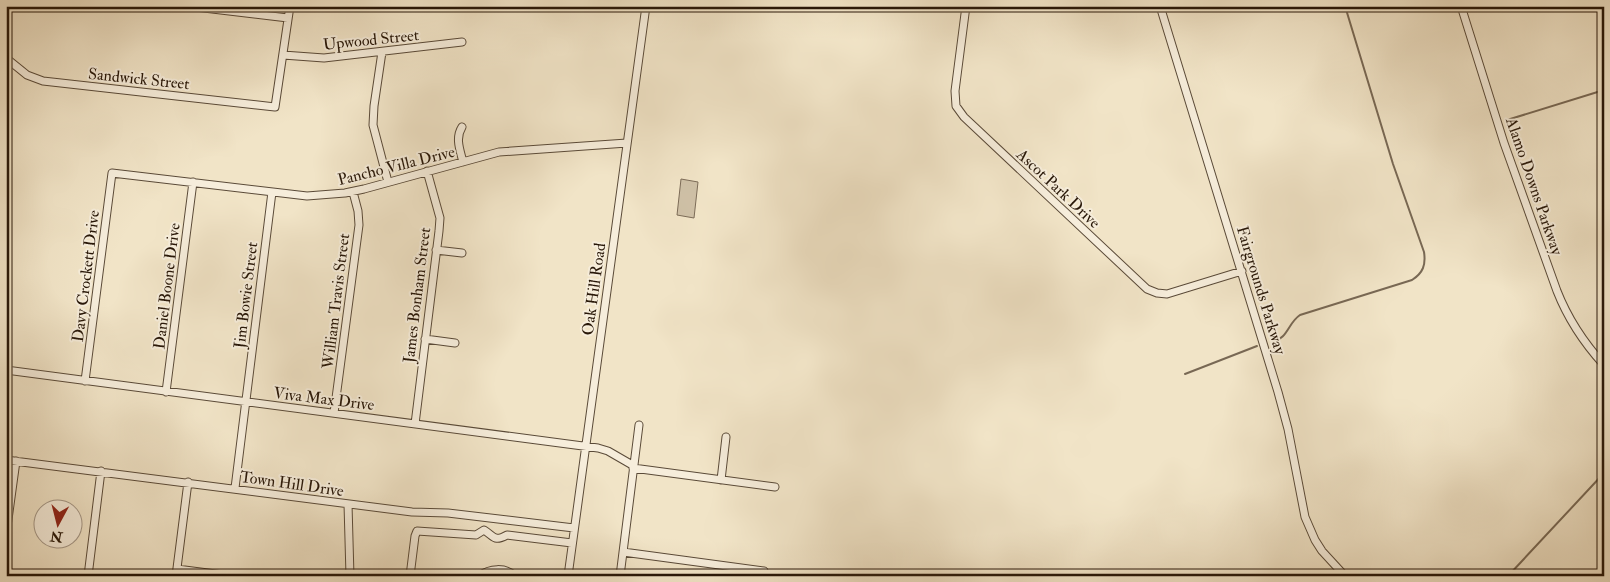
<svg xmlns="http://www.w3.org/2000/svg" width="1610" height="582" viewBox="0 0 1610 582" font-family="'IM FELL Double Pica',serif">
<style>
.green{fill:#cfc1a7;stroke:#7c6c58}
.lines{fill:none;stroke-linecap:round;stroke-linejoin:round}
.stream{stroke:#786854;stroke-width:2}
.street-casing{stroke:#5a4a38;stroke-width:9}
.street{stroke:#f6eddb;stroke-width:7}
.labels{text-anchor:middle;stroke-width:4;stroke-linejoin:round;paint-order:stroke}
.street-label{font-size:16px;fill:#281708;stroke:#f6eddb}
</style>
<rect width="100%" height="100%" fill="#f1e4c7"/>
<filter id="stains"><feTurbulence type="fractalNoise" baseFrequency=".004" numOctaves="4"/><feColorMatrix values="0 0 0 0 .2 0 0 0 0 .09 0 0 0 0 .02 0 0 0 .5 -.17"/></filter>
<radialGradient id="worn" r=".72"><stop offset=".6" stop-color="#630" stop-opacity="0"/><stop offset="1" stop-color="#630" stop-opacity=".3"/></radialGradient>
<!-- green -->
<path class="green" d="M 681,179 L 698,182 L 694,218 L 677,215 Z"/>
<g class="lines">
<!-- stream -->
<path class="stream" d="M 1507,120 L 1604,90
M 1273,342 C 1288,338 1288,323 1300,315 L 1412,280 C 1423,273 1426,265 1424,252 L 1393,164 L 1345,6
M 1185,374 L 1257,346
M 1508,576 L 1604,473"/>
<defs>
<path id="street" d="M 187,6 L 288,18
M 966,6 L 955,91 L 956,106 L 964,117 L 1147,289 L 1157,293 L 1167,294 L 1242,271
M 1160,6 L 1278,392 L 1288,429 L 1305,517 L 1315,540 L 1322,551 L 1345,576
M 1461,6 L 1504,143 L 1557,291 C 1568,319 1584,343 1604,365
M 382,52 L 374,106 L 373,125 L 388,182
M 283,55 L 324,58 L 462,42
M 6,58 L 27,75 L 43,81 L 275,107 L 290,6
M 462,127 C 455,138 460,150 463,162
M 436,250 L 462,253
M 425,339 L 455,343
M 6,370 L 598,448 L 608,451 L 634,466
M 85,381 L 112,173 L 307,196 L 345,193 L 364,189 L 499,152 L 627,143
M 166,392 L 193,182
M 334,413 L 359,225 L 358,211 L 353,192
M 415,424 L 439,231 L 440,218 L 427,171
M 6,460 L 412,512 L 448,513 L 574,528
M 633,468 L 775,487
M 721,480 L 726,437
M 235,488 L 272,192
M 348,504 L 350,576
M 6,534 L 16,461
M 623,552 L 764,571
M 177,569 L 231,576
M 88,576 L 101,471
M 176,576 L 188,482
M 410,576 L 415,536 L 417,531 L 476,535 L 484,530 C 495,537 494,542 507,535 L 572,543
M 479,576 C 490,568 505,567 515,576
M 568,576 L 646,6
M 620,576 L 639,425"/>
</defs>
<!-- street casing -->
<use href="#street" class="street-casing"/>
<!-- street -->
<use href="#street" class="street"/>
</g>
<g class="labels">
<!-- street labels -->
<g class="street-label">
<text transform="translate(371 39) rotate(-6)" y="6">Upwood Street</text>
<text transform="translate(139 78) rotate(6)" y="6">Sandwick Street</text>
<text transform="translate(396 165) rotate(-14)" y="6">Pancho Villa Drive</text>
<text transform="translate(1535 186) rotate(71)" y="6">Alamo Downs Parkway</text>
<text transform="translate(1059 188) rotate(43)" y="6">Ascot Park Drive</text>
<text transform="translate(85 276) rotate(-83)" y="6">Davy Crockett Drive</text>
<text transform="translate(166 286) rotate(-83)" y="6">Daniel Boone Drive</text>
<text transform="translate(593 289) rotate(-82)" y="6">Oak Hill Road</text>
<text transform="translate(1262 290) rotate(73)" y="6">Fairgrounds Parkway</text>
<text transform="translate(245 295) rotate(-83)" y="6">Jim Bowie Street</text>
<text transform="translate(416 295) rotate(-83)" y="6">James Bonham Street</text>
<text transform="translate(335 301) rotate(-83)" y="6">William Travis Street</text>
<text transform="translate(324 398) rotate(7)" y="6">Viva Max Drive</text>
<text transform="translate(292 483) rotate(8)" y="6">Town Hill Drive</text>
</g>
</g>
<!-- margin -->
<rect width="1610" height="582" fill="none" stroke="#f1e4c7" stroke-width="25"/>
<rect x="8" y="8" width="1595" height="567" fill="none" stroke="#281708" stroke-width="2.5"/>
<rect x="12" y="12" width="1585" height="557" fill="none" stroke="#281708"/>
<!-- north arrow -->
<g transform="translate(58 524) rotate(187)"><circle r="24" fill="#f6eddb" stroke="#a49787"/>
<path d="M0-4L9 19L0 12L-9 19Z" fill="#8f2418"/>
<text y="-8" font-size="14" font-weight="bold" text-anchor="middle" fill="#281708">N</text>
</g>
<rect width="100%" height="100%" filter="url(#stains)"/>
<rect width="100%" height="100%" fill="url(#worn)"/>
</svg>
